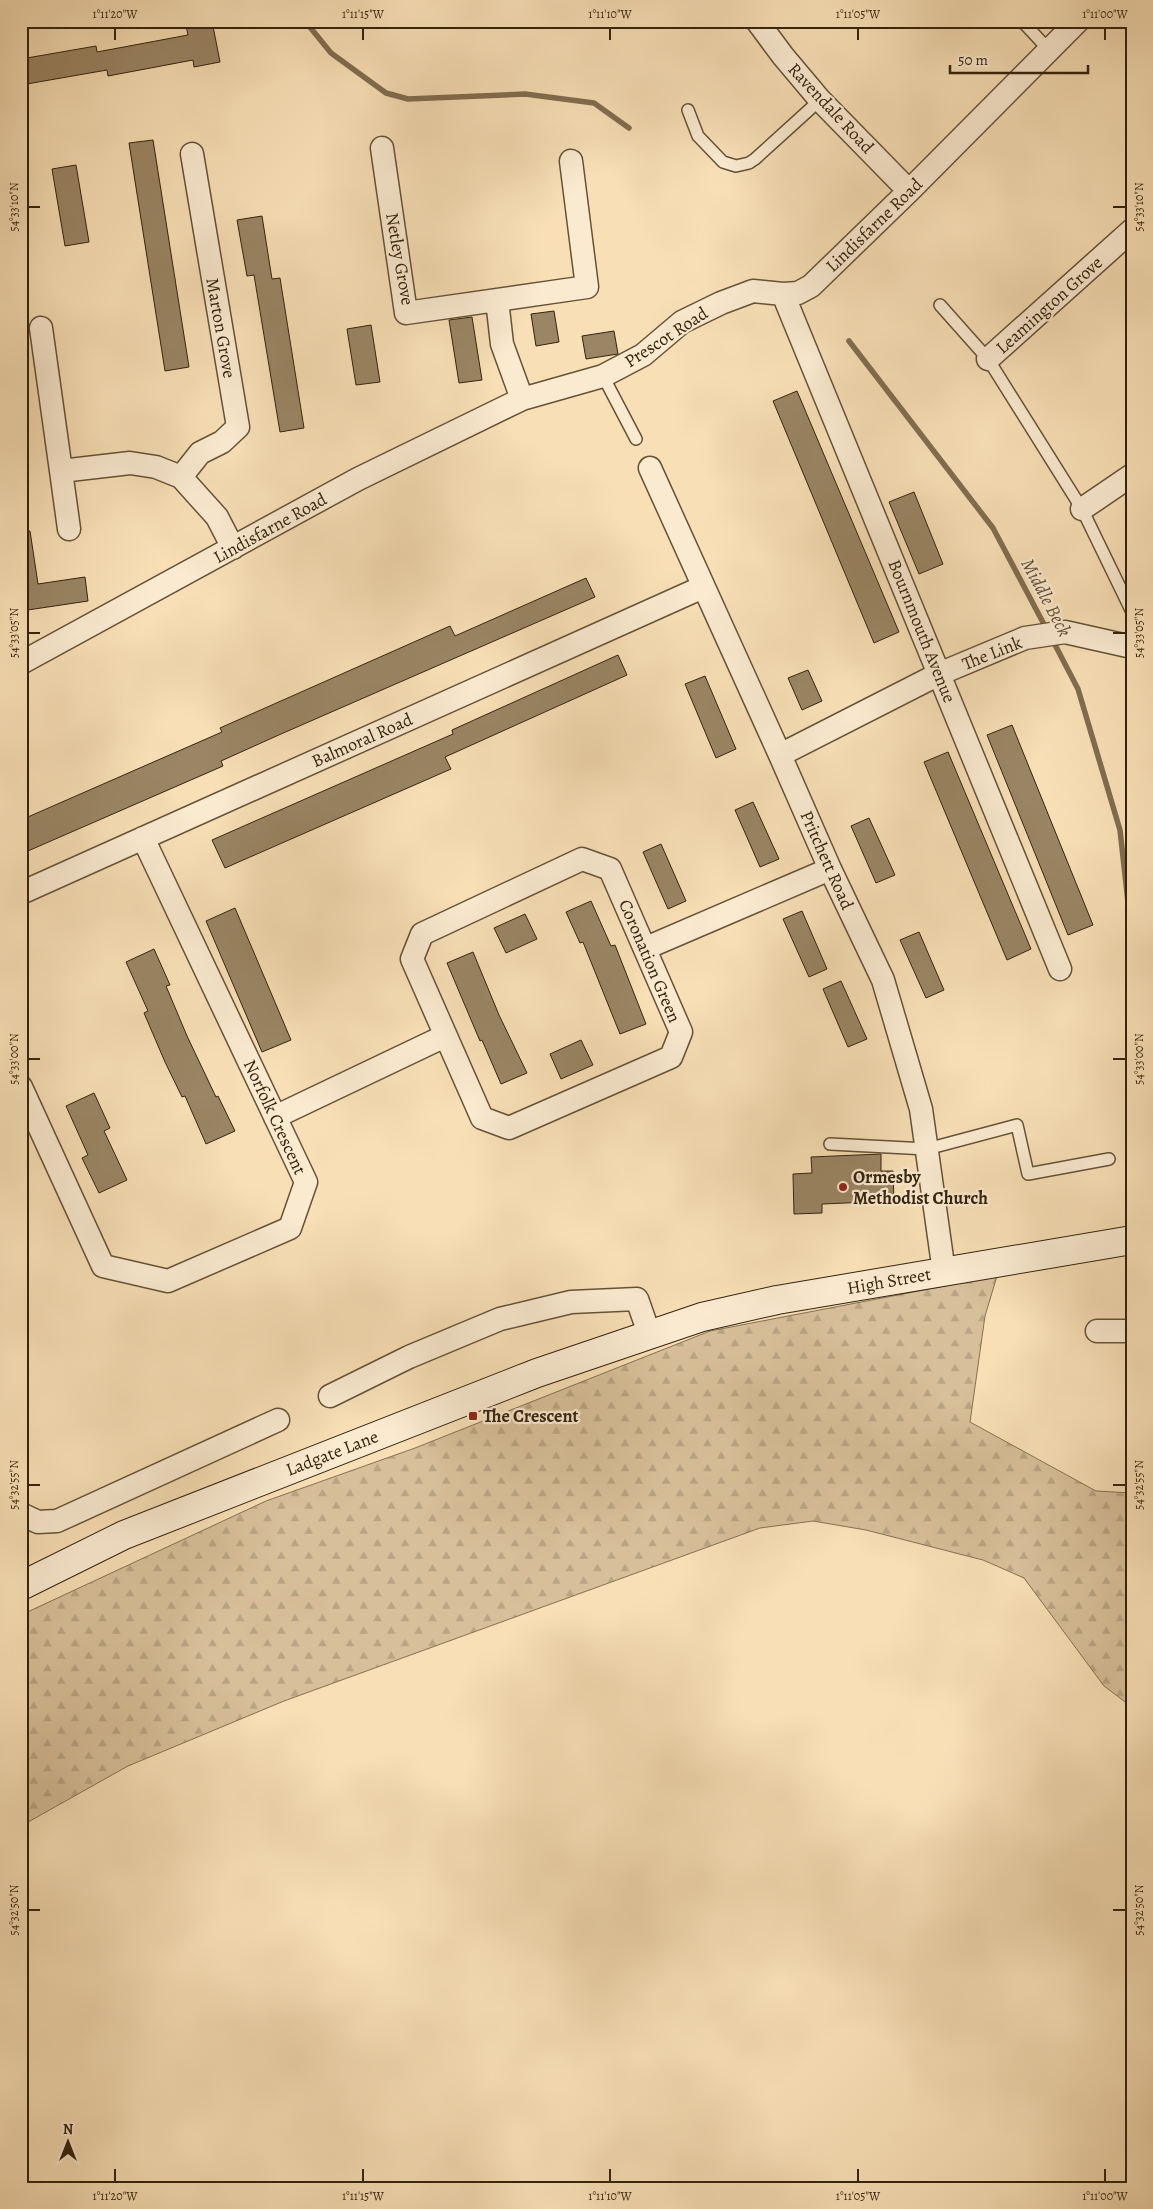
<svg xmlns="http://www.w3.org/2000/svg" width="1153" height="2209" viewBox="0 0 1153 2209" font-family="Alegreya,serif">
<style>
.forest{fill:url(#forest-firs);stroke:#867152}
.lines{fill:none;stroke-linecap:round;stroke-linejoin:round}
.stream{stroke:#816d4f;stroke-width:5.5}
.building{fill:#9a8564;stroke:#34230c}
.service-casing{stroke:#655236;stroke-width:14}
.minor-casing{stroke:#655236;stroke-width:25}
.secondary-casing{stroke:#34230c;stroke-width:30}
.service{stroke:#faead0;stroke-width:11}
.minor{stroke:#faead0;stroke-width:22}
.secondary{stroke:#faead0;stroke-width:28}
.ticks{fill:none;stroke:#34230c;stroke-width:2}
.poi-dot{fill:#8f2418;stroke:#faead0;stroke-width:2}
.labels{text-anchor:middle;stroke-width:4.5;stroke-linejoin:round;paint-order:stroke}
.street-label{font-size:18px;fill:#34230c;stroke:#faead0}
.poi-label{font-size:18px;font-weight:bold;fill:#34230c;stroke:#faead0;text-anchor:start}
.water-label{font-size:19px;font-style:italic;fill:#614e33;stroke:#faead0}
.neatline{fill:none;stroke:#34230c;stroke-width:2}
.ticks-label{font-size:12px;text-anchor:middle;fill:#34230c}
</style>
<defs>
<pattern id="forest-firs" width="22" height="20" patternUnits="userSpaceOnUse" patternTransform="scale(1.25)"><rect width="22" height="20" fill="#d7bf99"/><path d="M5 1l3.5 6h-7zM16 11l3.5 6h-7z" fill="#b9a483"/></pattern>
</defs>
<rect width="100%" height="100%" fill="#f8dfb6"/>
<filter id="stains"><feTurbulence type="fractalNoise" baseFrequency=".004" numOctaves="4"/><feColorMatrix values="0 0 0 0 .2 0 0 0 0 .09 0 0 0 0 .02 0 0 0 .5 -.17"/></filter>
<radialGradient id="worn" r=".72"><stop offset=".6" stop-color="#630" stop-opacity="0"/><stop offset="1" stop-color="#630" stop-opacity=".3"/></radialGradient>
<!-- forest -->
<path class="forest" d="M 997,1276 L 985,1316 L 970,1422 L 1096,1491 L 1132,1493 L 1132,1707 L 1104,1686 L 1024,1578 L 983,1560 L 866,1530 L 813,1521 L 760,1528 L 284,1701 L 128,1766 L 21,1826 L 21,1615 L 266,1501 L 415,1448 L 710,1331 Z"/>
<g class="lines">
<!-- stream -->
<path class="stream" d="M 305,21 L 331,53 L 386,93 L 408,99 L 525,94 L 594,103 L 629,128
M 849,341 L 993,528 L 1047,630
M 1052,639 L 1078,689 L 1120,830 L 1128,902 L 1132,907"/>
</g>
<!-- building -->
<path class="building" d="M 185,21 L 212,21 L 220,62 L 194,67 L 193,60 L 108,76 L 107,70 L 21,85 L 21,59 L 96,46 L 97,52 L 188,35 Z
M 153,140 L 189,367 L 165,371 L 129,143 Z
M 76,165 L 89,242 L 65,246 L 52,169 Z
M 262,216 L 272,279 L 280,278 L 304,428 L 280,432 L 254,275 L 247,276 L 237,220 Z
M 554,311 L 559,342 L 536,346 L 531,314 Z
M 472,317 L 482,380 L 459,383 L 449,320 Z
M 371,325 L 380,382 L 356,385 L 347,329 Z
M 614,331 L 618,354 L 586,359 L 582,336 Z
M 797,391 L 899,632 L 874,643 L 773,401 Z
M 914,492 L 943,564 L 919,574 L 889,502 Z
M 30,531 L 38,584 L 85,577 L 88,601 L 21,611 L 21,532 Z
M 586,578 L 595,597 L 281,734 L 221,761 L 223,766 L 21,854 L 21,820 L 222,732 L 220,728 L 450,626 L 455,636 Z
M 618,655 L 627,675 L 445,757 L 451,769 L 225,868 L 212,840 L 453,734 L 452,730 Z
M 808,670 L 822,701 L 802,710 L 788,678 Z
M 705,676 L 736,749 L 716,758 L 685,684 Z
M 1012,725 L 1093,925 L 1068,935 L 987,735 Z
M 948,752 L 1031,949 L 1007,960 L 924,762 Z
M 753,802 L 779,859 L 760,867 L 735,810 Z
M 869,818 L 895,875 L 876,883 L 851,826 Z
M 661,844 L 686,901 L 668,909 L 643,852 Z
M 591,901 L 611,946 L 615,945 L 646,1024 L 620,1034 L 583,942 L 580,943 L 566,912 Z
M 235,908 L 291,1040 L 262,1052 L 206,921 Z
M 802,911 L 827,969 L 809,977 L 783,919 Z
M 525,914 L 537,939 L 506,953 L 494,928 Z
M 919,932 L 944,990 L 926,998 L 900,940 Z
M 154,949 L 170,985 L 166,986 L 187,1036 L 216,1097 L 218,1096 L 235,1131 L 206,1144 L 185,1096 L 182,1097 L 165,1062 L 144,1013 L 148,1011 L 126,962 Z
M 473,952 L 499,1015 L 527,1073 L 501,1084 L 482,1040 L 480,1041 L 447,963 Z
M 841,981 L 867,1039 L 848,1047 L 823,989 Z
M 581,1040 L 593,1065 L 561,1079 L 550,1054 Z
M 94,1093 L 110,1128 L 104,1131 L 127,1180 L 99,1193 L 82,1158 L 88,1155 L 66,1106 Z
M 881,1154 L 881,1171 L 893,1171 L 894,1201 L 822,1204 L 822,1213 L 794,1214 L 793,1174 L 812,1173 L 811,1157 Z"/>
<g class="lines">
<defs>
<path id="service" d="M 1022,21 L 1049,50
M 688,110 L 698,136 L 723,162 L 736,166 L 749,163 L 755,159 L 820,100
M 940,305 L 988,359 L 1082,509 L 1132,612
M 603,376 L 636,439
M 830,1144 L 927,1149 L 1017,1125 L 1028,1174 L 1109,1159"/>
<path id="minor" d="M 757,21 L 783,56 L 820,100 L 909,191
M 382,148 L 406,313 L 587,287 L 571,161
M 783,294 L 1060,969
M 497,300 L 502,344 L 522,399
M 41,328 L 61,471 L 130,463 L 156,467 L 181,477 L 217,517 L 233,548
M 988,359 L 1132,230
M 650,468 L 780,755 L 830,869 L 883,980 L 921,1109 L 944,1272
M 61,471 L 69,529
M 181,477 L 200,453 L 222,442 L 238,427 L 192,154
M 1082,509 L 1132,475
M 21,663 L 358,479 L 522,399 L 603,376 L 643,355 L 682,322 L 721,303 L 753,291 L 783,294 L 798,293 L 811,286 L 909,191 L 1078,21
M 780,755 L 939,674 L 1025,638 L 1065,632 L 1132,647
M 582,859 L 610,869 L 681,1032 L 671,1057 L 509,1128 L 482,1118 L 412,959 L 422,934 Z
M 21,893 L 703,587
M 646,948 L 830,869
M 21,1087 L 103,1266 L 168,1281 L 290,1228 L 306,1182 L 143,838
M 275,1117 L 445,1036
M 1097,1331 L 1132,1331
M 330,1396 L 409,1357 L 500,1319 L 571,1302 L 637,1299 L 650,1336
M 21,1514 L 38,1522 L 57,1521 L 278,1420"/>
<path id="secondary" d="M 21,1586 L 124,1535 L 537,1373 L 702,1317 L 777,1300 L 1132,1240"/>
</defs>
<!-- service casing -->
<use href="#service" class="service-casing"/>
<!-- minor casing -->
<use href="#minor" class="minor-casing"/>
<!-- secondary casing -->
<use href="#secondary" class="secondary-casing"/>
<!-- service -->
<use href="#service" class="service"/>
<!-- minor -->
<use href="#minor" class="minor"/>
<!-- secondary -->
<use href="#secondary" class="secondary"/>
</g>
<!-- ticks -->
<path class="ticks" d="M 115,28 L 115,40M 363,28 L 363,40M 610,28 L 610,40M 858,28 L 858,40M 1105,28 L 1105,40M 28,207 L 40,207M 1113,207 L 1126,207M 28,633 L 40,633M 1113,633 L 1126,633M 28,1059 L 40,1059M 1113,1059 L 1126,1059M 28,1485 L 40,1485M 1113,1485 L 1126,1485M 28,1910 L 40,1910M 1113,1910 L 1126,1910M 115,2169 L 115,2182M 363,2169 L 363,2182M 610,2169 L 610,2182M 858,2169 L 858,2182M 1105,2169 L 1105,2182"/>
<!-- markers -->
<g class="poi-dot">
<circle cx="843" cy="1187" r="5"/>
<rect x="468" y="1411" width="10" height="10" rx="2.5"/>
</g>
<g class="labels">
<!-- street labels -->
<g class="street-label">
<text transform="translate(831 108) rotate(47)" y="6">Ravendale Road</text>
<text transform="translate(874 225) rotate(-44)" y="6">Lindisfarne Road</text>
<text transform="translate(400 259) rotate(80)" y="6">Netley Grove</text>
<text transform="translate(1049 305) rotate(-42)" y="6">Leamington Grove</text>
<text transform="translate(221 328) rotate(80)" y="6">Marton Grove</text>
<text transform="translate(666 337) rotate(-33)" y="6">Prescot Road</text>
<text transform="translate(270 528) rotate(-29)" y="6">Lindisfarne Road</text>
<text transform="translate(922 631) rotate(68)" y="6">Bournmouth Avenue</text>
<text transform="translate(992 653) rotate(-22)" y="6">The Link</text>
<text transform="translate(362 740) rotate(-24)" y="6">Balmoral Road</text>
<text transform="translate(827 860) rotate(66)" y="6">Pritchett Road</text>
<text transform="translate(650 961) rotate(67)" y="6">Coronation Green</text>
<text transform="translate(275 1117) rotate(65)" y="6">Norfolk Crescent</text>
<text transform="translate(889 1281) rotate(-10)" y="6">High Street</text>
<text transform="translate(332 1453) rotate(-21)" y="6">Ladgate Lane</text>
</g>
<!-- poi labels -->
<g class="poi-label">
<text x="853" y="1183">Ormesby<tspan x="853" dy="21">Methodist Church</tspan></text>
<text x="483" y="1422">The Crescent</text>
</g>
<!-- water labels -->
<g class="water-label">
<text transform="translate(1047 597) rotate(62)" y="7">Middle Beck</text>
</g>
</g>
<!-- margin -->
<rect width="1153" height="2209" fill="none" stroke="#f8dfb6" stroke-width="55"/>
<!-- north arrow -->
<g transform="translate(68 2142)" stroke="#faead0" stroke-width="4" paint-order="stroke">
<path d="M0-4L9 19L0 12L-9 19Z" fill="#34230c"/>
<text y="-8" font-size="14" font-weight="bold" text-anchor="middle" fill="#34230c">N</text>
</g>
<!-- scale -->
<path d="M950 65v8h138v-8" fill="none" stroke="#34230c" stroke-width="2.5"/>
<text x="958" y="65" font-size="15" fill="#34230c" stroke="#faead0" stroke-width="4" paint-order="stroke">50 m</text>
<rect x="28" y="28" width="1098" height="2154" class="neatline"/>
<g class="ticks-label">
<text x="115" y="18">1°11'20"W</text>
<text x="363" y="18">1°11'15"W</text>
<text x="610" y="18">1°11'10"W</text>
<text x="858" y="18">1°11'05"W</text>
<text x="1105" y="18">1°11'00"W</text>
<text transform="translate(14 207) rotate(-90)" y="4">54°33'10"N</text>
<text transform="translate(1139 207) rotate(-90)" y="4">54°33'10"N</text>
<text transform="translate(14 633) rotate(-90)" y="4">54°33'05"N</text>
<text transform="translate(1139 633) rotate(-90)" y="4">54°33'05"N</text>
<text transform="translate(14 1059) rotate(-90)" y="4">54°33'00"N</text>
<text transform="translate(1139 1059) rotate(-90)" y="4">54°33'00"N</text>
<text transform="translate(14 1485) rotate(-90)" y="4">54°32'55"N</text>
<text transform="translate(1139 1485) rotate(-90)" y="4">54°32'55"N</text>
<text transform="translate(14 1910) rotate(-90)" y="4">54°32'50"N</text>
<text transform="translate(1139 1910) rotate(-90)" y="4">54°32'50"N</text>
<text x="115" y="2200">1°11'20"W</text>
<text x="363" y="2200">1°11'15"W</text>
<text x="610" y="2200">1°11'10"W</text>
<text x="858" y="2200">1°11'05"W</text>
<text x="1105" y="2200">1°11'00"W</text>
</g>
<rect width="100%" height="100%" filter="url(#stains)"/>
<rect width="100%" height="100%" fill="url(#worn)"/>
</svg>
